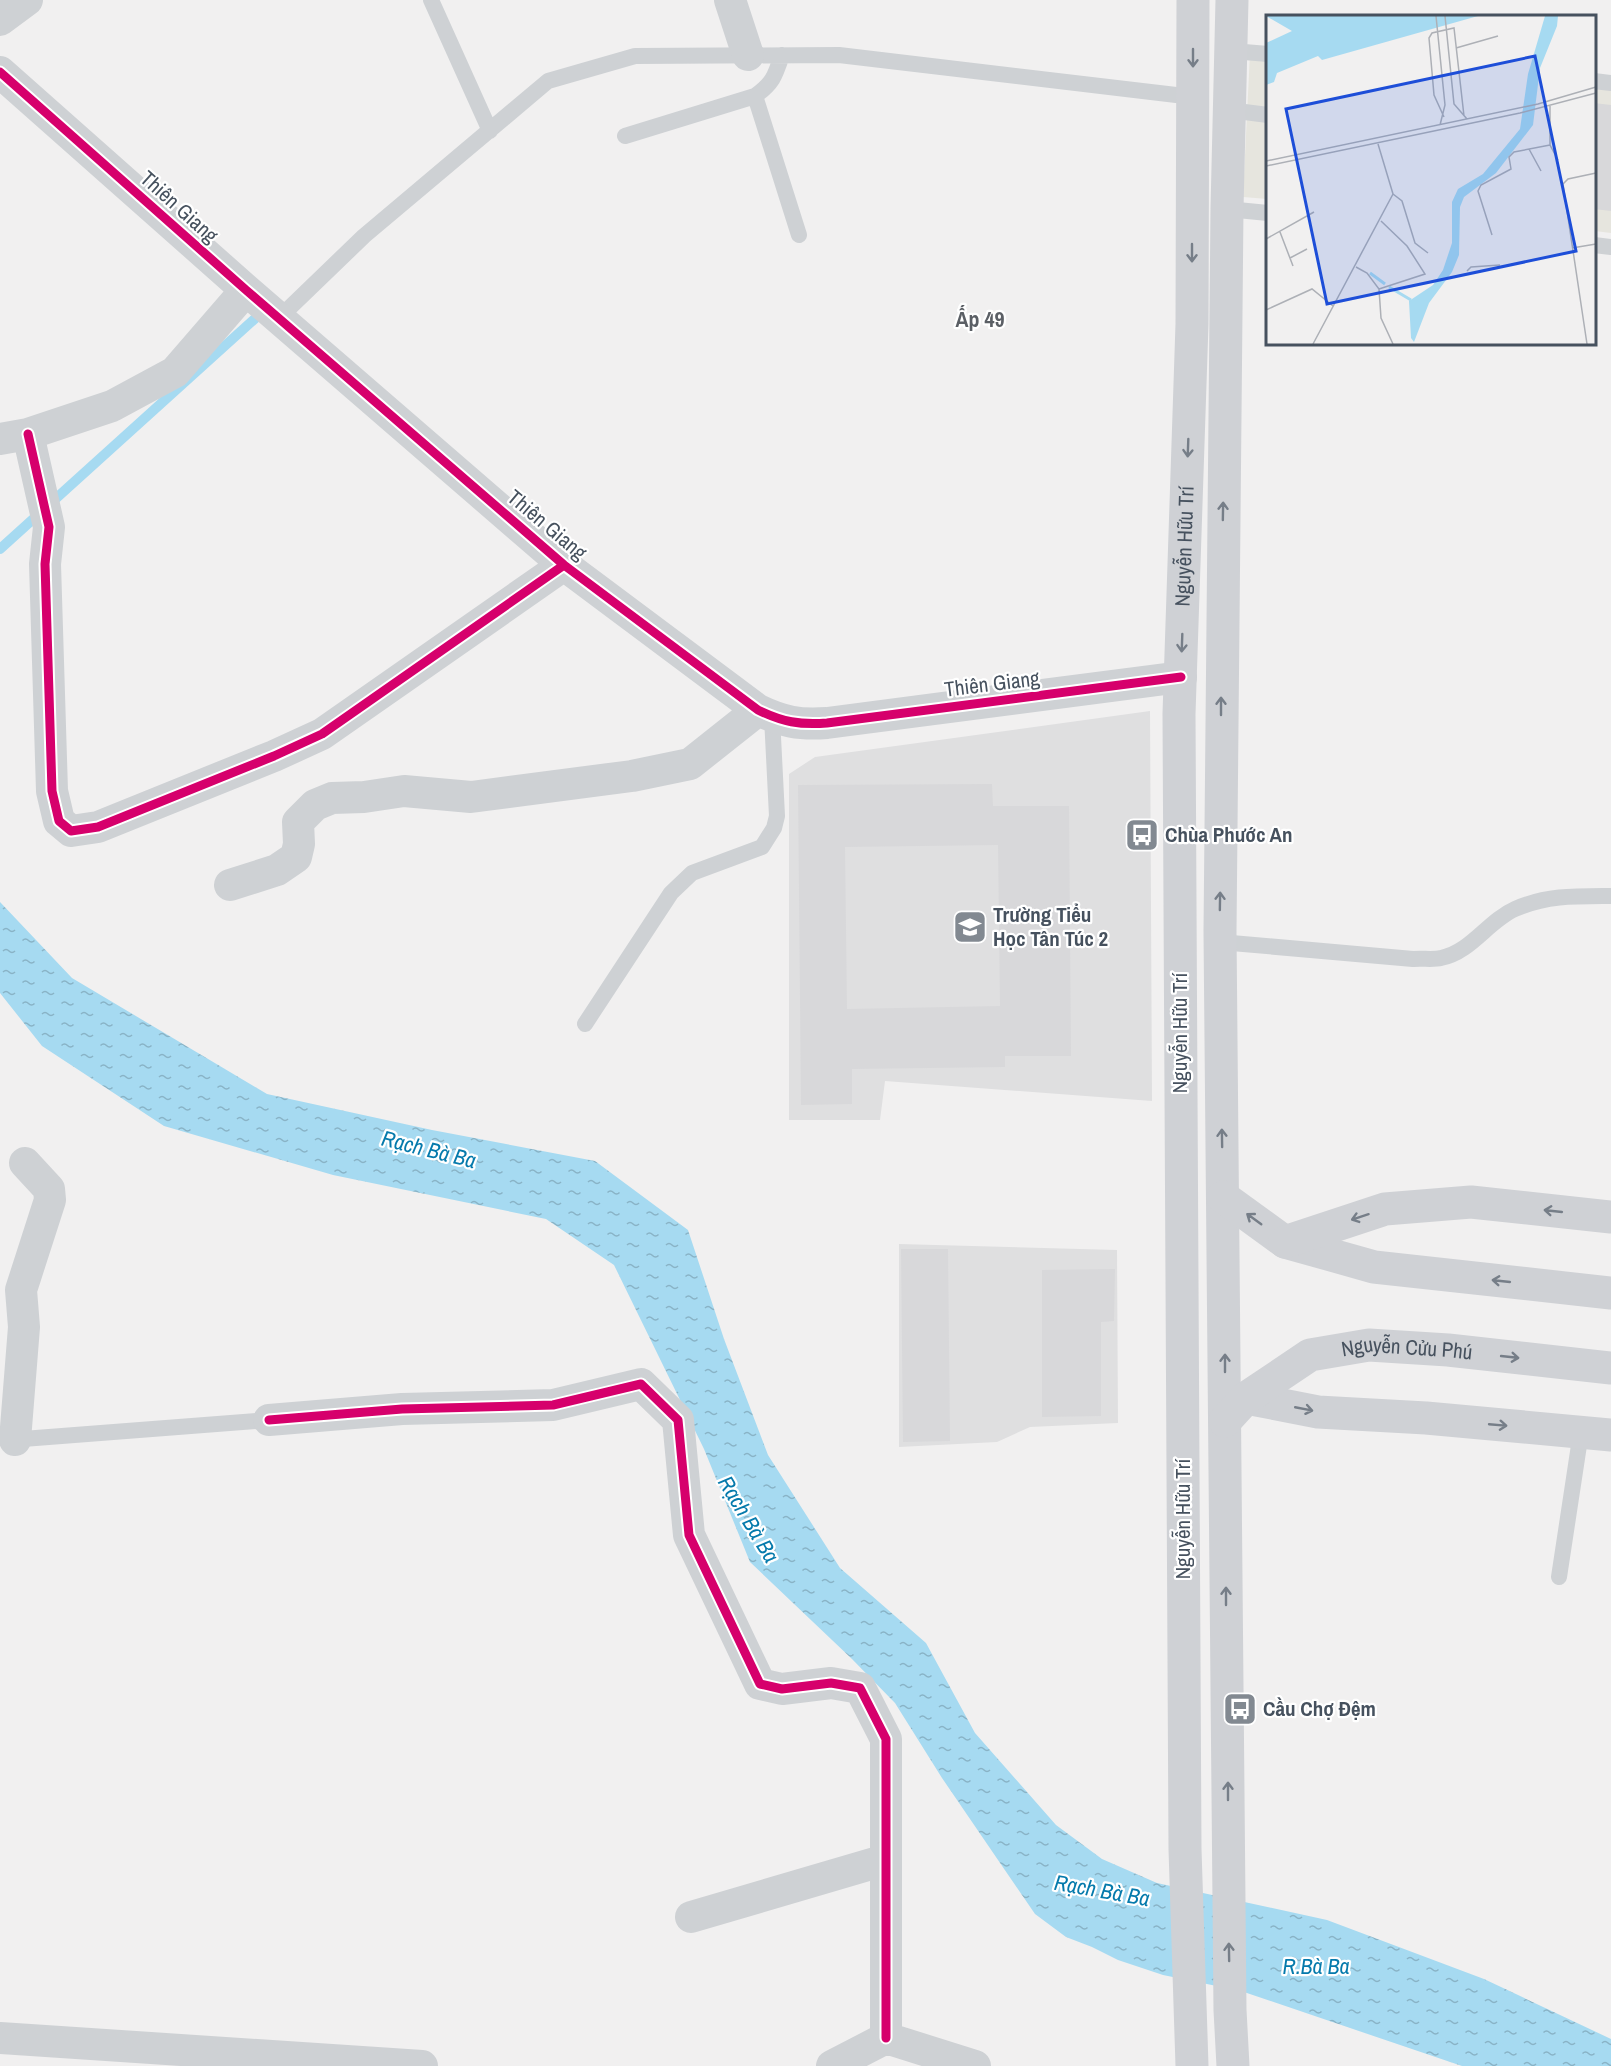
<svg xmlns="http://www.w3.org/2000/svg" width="1611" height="2066" viewBox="0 0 1611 2066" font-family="'Archivo Narrow',sans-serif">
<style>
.commercial{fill:#e6e5de}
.education{fill:#dfdfe0}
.water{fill:url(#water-ripples)}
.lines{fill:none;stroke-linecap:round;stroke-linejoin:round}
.stream{stroke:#a6daf1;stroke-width:10}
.building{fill:#d8d8da;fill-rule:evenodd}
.lane{stroke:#ced1d4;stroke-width:16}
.street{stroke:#ced1d4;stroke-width:32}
.secondary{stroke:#cfd1d5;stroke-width:33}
.cycleway-casing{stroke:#fff;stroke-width:13}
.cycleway{stroke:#d6006c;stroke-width:9}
.oneway{stroke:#767e88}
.labels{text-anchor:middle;stroke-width:4.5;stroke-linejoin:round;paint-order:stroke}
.street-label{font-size:21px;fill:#46515e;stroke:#fff}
.poi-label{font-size:21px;font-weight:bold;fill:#46515e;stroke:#fff;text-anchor:start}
.neighbourhood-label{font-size:22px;font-weight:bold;fill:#5b5f65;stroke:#fff}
.water-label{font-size:22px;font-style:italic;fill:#057aac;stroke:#fff}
.inset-river{fill:none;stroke:#a6daf1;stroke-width:3}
.inset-road{fill:none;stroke:#adb0b6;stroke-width:1.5}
.view{fill:#1d4ed8;fill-opacity:0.15;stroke:#1d4ed8;stroke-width:3}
.inset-edge{fill:none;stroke:#46515e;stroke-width:3}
</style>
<defs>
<pattern id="water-ripples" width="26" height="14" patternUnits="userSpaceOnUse" patternTransform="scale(1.5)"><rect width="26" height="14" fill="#a6daf1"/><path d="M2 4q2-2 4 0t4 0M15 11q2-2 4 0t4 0" fill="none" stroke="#89b3c6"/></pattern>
</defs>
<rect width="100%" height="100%" fill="#f1f0f0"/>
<!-- commercial -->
<path class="commercial" d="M 1250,53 L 1267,54 L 1267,199 L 1243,197 Z
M 1594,86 L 1611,88 L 1611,233 L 1595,231 Z"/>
<!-- education -->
<path class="education" d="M 1150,711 L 1152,1101 L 885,1081 L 880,1120 L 789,1120 L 789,774 L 815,757 Z
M 899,1244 L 1117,1250 L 1118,1423 L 1030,1427 L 997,1442 L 899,1447 Z"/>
<!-- water -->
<path class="water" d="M 0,902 L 72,978 L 267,1094 L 432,1130 L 595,1161 L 688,1230 L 724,1339 L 768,1455 L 840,1568 L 926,1643 L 975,1733 L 1056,1825 L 1102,1859 L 1157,1883 L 1327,1920 L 1484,1979 L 1611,2039 L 1611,2066 L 1462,2066 L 1241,1991 L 1163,1975 L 1118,1960 L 1092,1947 L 1066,1937 L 1035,1914 L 942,1778 L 895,1703 L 852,1659 L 750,1562 L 704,1449 L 614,1265 L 546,1219 L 333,1175 L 164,1126 L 42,1046 L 0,993 Z"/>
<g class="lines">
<!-- stream -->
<path class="stream" d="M 0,549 L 260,314"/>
</g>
<!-- building -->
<path class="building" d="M 1594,103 L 1611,105 L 1611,211 L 1594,209 Z
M 992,784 L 993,806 L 1069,806 L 1071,1056 L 1005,1056 L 1005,1067 L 852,1069 L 852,1104 L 801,1105 L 798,785 ZM 998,845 L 1000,1006 L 847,1009 L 845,847 Z
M 901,1249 L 948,1249 L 950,1441 L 903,1442 Z
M 1115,1269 L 1114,1321 L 1101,1322 L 1101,1416 L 1042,1417 L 1042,1270 Z"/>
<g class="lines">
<!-- lane -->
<path class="lane" d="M 431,0 L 490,131
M 1232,51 L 1268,54
M 1594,81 L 1611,83
M 755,96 C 773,83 775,76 782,55
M 1229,110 L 1268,115
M 625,136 L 755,96 L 799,235
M 1227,209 L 1268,213
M 1594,245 L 1611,247
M 279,318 L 364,236 L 548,81 L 635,56 L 839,55 L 1193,97
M 1220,942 L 1413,959 C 1422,958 1433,960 1441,958 C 1471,952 1488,921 1515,909 C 1547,895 1577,896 1611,896
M 585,1024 L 671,893 L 692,873 L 762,847 L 774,828 L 777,816 L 772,717
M 10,1440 L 269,1420
M 1559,1577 L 1581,1432"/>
<!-- street -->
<path class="street" d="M 730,0 L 748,55
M 0,20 L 27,0
M 0,72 L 246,290 L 564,565 L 758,710 C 783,722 799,725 827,723 L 1181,677
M 28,434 L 49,527 L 45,564 L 52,791 L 59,821 L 71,831 L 98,827 L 274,756 L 322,734 L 564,565
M 0,439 L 28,434 L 112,406 L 175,372 L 246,290
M 230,885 L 277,870 L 296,857 L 299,844 L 298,822 L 315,805 L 332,798 L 364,797 L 404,791 L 471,797 L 632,776 L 690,764 L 758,710
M 269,1420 L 402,1409 L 553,1405 L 641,1384 L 678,1420 L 689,1535 L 760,1684 L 782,1689 L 831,1683 L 860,1688 L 886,1739 L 886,2038
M 15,1440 L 24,1327 L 21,1290 L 50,1200 L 49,1189 L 25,1163
M 691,1917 L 885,1860
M 0,2038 L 422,2066
M 832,2066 L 886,2038 L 975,2066"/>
<!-- secondary -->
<g class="secondary">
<path d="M 1232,0 L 1227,209 L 1220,932 L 1230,2010 L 1233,2066"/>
<path d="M 1223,1197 L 1285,1242 L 1374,1267 L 1611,1293"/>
<path d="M 1285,1242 L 1385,1209 L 1471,1202 L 1611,1217"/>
<path d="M 1246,1398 L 1318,1412 L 1426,1418 L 1611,1435"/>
<path id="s1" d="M 1225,1421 L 1246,1398 L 1310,1355 L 1369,1345 L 1448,1350 L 1611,1368"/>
<path id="s2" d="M 1192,2066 L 1185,1849 L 1179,714 L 1192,324 L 1193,0"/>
</g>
<defs>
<path id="cycleway" d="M 0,72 L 246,290 L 564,565 L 758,710 C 783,722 799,725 827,723 L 1181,677
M 28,434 L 49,527 L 45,564 L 52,791 L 59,821 L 71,831 L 98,827 L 274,756 L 322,734 L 564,565
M 269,1420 L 402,1409 L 553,1405 L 641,1384 L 678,1420 L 689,1535 L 760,1684 L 782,1689 L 831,1683 L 860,1688 L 886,1739 L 886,2038"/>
</defs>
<!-- cycleway casing -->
<use href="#cycleway" class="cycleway-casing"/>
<!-- cycleway -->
<use href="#cycleway" class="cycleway"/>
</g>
<!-- one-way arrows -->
<defs><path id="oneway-shaft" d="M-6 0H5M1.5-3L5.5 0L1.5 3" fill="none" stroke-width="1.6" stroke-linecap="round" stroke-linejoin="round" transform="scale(1.5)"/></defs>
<g class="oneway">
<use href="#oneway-shaft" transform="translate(1193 58) rotate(90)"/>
<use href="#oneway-shaft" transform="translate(1192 253) rotate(90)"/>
<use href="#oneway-shaft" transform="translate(1188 448) rotate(92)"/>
<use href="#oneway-shaft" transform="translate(1223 511) rotate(-89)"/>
<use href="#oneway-shaft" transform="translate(1182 643) rotate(92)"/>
<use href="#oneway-shaft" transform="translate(1221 706) rotate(-90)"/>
<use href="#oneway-shaft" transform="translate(1220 901) rotate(-89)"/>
<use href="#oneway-shaft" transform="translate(1222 1138) rotate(-91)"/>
<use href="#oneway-shaft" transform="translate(1553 1211) rotate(-174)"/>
<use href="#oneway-shaft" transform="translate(1360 1217) rotate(162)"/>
<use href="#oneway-shaft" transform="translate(1254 1219) rotate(-144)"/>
<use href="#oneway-shaft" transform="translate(1501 1281) rotate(-174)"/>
<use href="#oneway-shaft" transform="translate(1510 1357) rotate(6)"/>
<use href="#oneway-shaft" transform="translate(1225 1363) rotate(-90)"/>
<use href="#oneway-shaft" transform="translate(1304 1409) rotate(11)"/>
<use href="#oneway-shaft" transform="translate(1498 1425) rotate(5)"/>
<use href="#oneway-shaft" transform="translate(1226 1596) rotate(-90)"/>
<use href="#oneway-shaft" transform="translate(1228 1791) rotate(-90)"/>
<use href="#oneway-shaft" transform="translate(1229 1952) rotate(-91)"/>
</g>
<!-- icons -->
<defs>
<symbol id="bus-square" viewBox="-11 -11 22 22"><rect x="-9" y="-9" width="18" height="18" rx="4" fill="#828991" stroke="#fff"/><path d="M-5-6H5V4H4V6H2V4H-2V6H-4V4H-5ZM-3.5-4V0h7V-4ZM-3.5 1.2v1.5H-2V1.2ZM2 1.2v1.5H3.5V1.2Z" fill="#fff"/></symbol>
<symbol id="school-square" viewBox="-11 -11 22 22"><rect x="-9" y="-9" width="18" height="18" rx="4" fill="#828991" stroke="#fff"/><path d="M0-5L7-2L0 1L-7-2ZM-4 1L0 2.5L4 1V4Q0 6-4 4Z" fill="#fff"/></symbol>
</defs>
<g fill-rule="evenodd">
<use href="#bus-square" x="1123" y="816" width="38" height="38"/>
<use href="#school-square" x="951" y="908" width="38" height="38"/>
<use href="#bus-square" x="1221" y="1690" width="38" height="38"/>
</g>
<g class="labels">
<!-- street labels -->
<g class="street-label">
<text transform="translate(179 207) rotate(42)" y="7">Thiên Giang</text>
<text transform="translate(547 525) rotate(40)" y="7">Thiên Giang</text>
<text dy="7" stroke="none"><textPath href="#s2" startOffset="1520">Nguyễn Hữu Trí</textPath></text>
<text transform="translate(992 684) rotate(-7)" y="7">Thiên Giang</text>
<text transform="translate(1180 1033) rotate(-90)" y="7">Nguyễn Hữu Trí</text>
<text dy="7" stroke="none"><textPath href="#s1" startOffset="206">Nguyễn Cửu Phú</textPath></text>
<text transform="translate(1183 1519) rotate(-90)" y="7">Nguyễn Hữu Trí</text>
</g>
<!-- poi labels -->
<g class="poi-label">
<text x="1165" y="842">Chùa Phước An</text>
<text x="993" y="922">Trường Tiểu<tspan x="993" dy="24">Học Tân Túc 2</tspan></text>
<text x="1263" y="1716">Cầu Chợ Đệm</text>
</g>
<!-- neighbourhood labels -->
<g class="neighbourhood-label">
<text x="980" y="327">Ấp 49</text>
</g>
<!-- water labels -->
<g class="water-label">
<text transform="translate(429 1149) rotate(14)" y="8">Rạch Bà Ba</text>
<text transform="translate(749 1519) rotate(59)" y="8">Rạch Bà Ba</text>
<text transform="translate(1102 1890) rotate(10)" y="8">Rạch Bà Ba</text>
<text x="1316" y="1974">R.Bà Ba</text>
</g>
</g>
<!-- overview -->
<g transform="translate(1266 15)">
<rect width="330" height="330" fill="#f1f0f0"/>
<path d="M 0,1 L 212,1 L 56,45 L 52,41 L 11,58 L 8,67 L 0,70 L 0,28 L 26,16 ZM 279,1 L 292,1 L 291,11 L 274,53 L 267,110 L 230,158 L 198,182 L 194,192 L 193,240 L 186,257 L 163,288 L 148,327 L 145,323 L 143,286 L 167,270 L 177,255 L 186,228 L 186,187 L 192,174 L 217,159 L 254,114 L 262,59 Z" fill="#a6daf1"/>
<path class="inset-river" d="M 104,258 L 119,269M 123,272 L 145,285"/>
<path class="inset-road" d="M 170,1 L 179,90 L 174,110M 179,1 L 188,89 L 201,104M 190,33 L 232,21M 284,91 L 284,130 L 292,145M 178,102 L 168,80 L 163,23 L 166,18 L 188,13 L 198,101M 263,134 L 275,156M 0,146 L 272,89 L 330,72M 0,151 L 254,98 L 330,78M 127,179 L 136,186 L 149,228 L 162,238M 14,217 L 27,251M 226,220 L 212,176 L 215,170 L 245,154 L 243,142 L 248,137 L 284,130M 0,224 L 48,197M 306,233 L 330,229M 24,243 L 41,234M 90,252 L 101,258 L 113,274 L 115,303 L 127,329M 201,256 L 205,252 L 234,250M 113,274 L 159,259 L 141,231 L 115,206M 0,295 L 46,274 L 67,291M 47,329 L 127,179 L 112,129M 321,329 L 297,169 L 302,164 L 330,158"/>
<path class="view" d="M 269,41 L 310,236 L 61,289 L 20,94 Z"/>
<rect width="330" height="330" class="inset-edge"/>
</g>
</svg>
